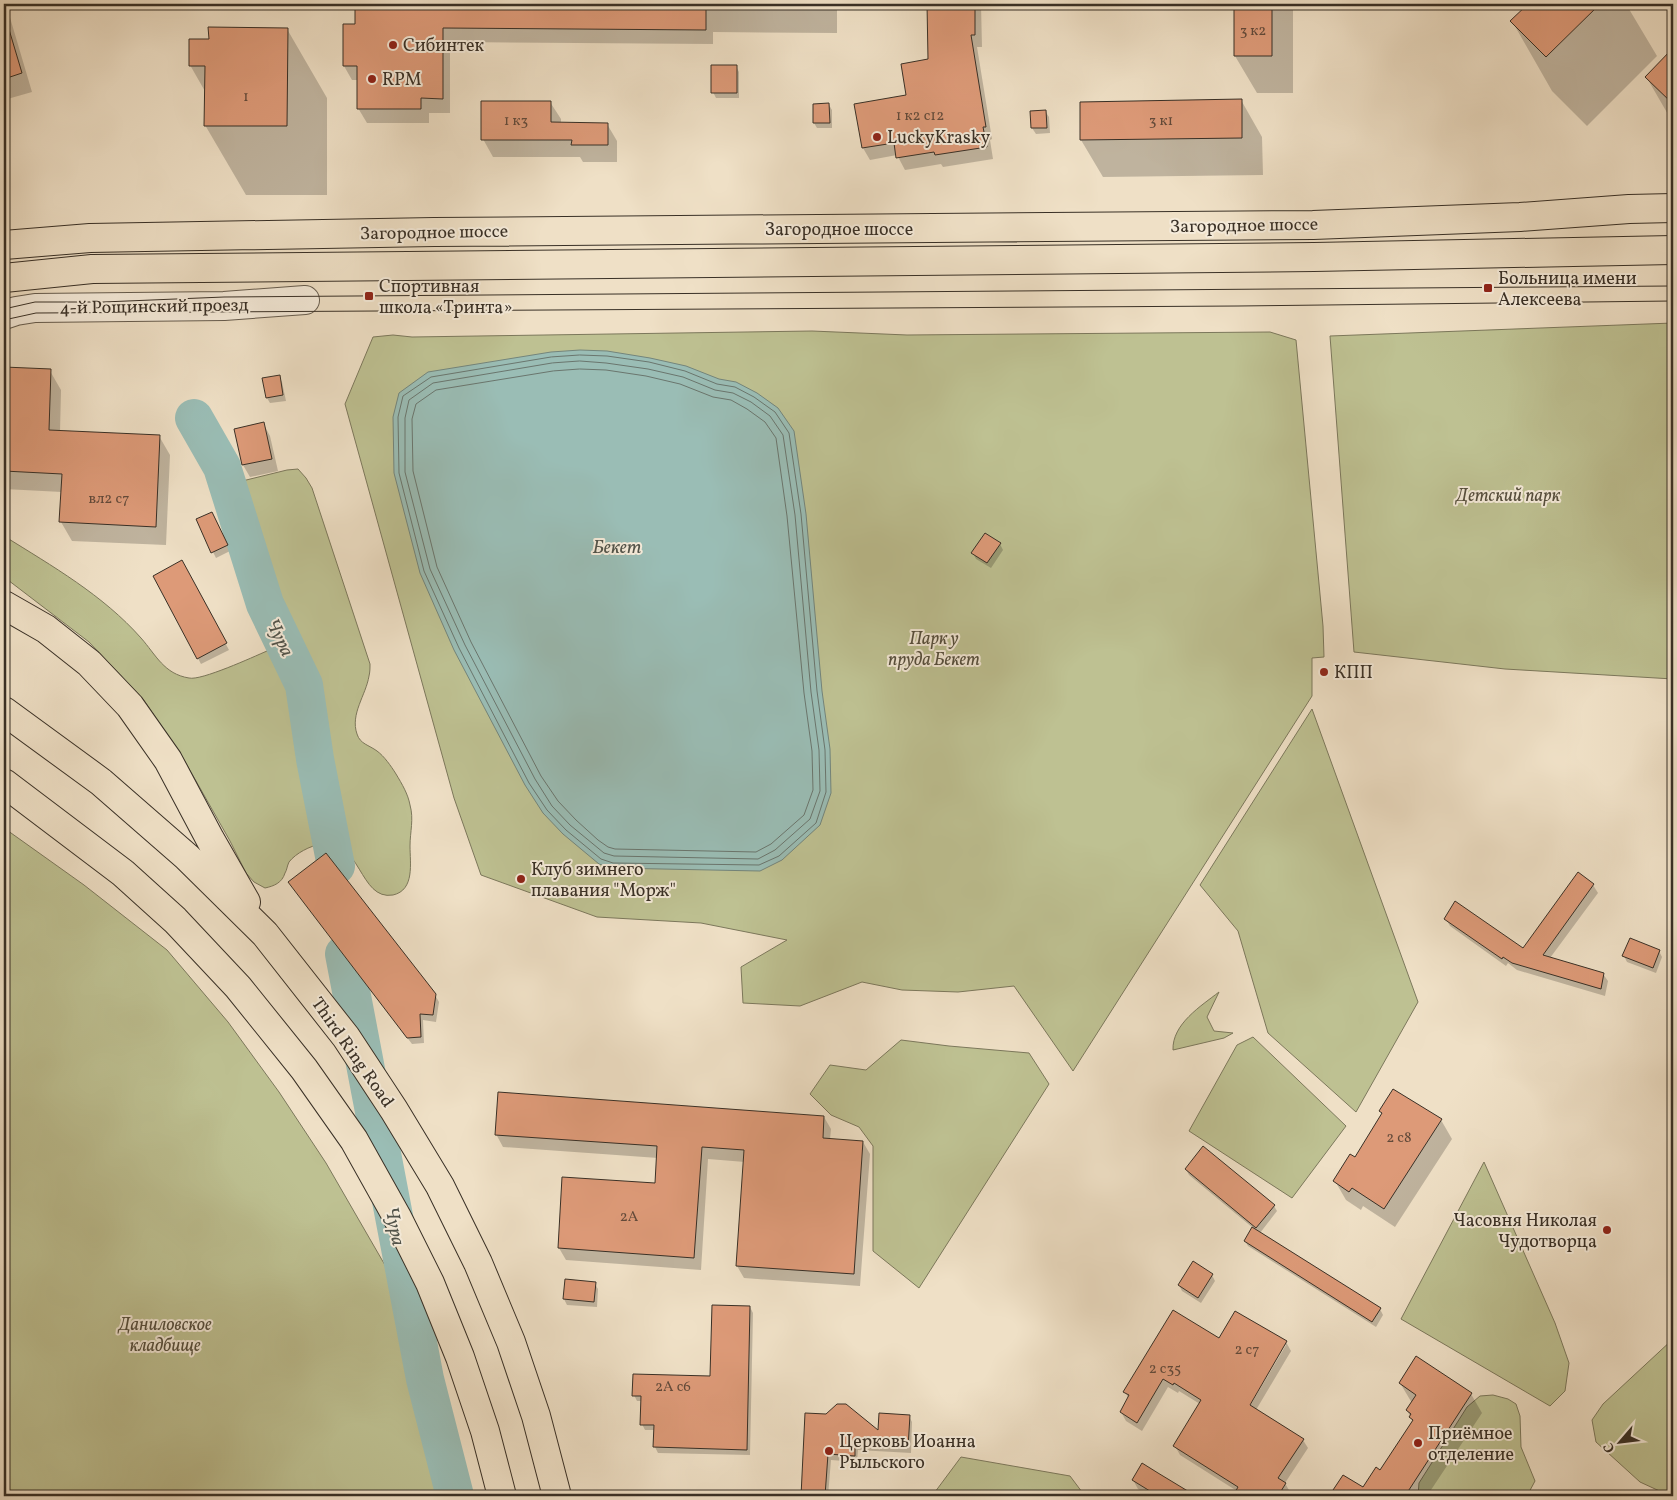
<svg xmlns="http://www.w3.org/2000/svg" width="1677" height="1500" viewBox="0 0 1677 1500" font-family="Vollkorn,serif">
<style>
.green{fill:#bec192;stroke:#7c785c}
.water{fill:#9abdb5;stroke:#73857c}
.shadow{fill:#0003;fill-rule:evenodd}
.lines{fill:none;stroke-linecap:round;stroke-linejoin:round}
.shore{stroke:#6a766e;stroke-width:1}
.river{stroke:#9abdb5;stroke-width:38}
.building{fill:#dd9a78;stroke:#393026}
.minor-casing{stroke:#665c4e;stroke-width:30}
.major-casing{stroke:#393026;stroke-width:30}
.minor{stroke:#f5ebda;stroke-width:28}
.major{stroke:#efe0c6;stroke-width:28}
.tram{stroke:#393026;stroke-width:1}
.poi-dot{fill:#8f2418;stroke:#f5ebda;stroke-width:2}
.labels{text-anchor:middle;stroke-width:4;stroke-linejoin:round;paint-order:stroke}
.number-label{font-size:15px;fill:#624a3a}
.poi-label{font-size:18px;fill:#393026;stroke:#f5ebda;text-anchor:start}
.street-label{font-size:18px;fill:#393026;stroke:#f5ebda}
.park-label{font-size:18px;font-style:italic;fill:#544d3c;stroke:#f5ebda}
.water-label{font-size:19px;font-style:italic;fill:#51534a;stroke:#f5ebda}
</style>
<rect width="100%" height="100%" fill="#efe0c6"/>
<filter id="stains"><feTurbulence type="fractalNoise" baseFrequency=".004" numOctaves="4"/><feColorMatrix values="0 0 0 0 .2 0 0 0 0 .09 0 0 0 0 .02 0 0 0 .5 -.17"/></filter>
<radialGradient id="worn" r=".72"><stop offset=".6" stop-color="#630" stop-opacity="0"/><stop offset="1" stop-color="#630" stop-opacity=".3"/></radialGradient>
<!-- green -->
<path class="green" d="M 1673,323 L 1673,679 L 1505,669 L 1354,652 L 1330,336 Z
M 812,331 L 907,335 L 1270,332 L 1296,340 L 1323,626 L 1324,657 L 1312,658 L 1312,696 L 1073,1071 L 1014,986 L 958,992 L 902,990 L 862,982 L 800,1006 L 743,1003 L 741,967 L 787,940 L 701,923 L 597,917 L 481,875 L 454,798 L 345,404 L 373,337 L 393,335 L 412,337 Z
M 298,469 L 306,478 L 312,488 L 370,664 C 370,668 370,672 369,676 C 366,695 350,714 357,734 C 360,744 369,745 377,751 C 384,756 391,766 396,774 C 402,784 408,794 410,805 C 414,819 410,832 410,846 C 410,863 415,890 393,895 C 359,901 361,837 321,844 C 310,846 296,853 289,862 C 287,866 287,870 285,873 C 282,883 274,886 265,888 L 254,882 L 246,873 L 230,841 L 183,758 L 143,699 L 89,642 L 4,577 L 4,536 C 52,566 103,595 141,638 C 156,655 164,674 189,678 C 201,681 253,657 267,651 L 271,647 L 272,635 L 224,494 L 230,484 L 287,470 Z
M 1312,709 L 1418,1002 L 1356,1112 L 1268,1033 L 1238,931 L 1200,885 Z
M 4,828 L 84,885 L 167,950 L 228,1022 L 279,1092 L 326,1163 L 393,1279 L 448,1418 L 467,1496 L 4,1496 Z
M 1219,992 L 1207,1017 L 1214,1031 L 1233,1033 L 1224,1038 L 1173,1050 C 1172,1024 1201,1006 1219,992 Z
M 1253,1037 L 1346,1126 L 1292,1198 L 1189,1131 L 1237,1045 Z
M 901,1040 L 949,1046 L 1029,1053 L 1049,1084 L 919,1288 L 873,1251 L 873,1146 L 859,1127 L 831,1115 L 810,1094 L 830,1065 L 866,1070 Z
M 1484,1162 L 1555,1323 L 1569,1363 L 1565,1391 L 1550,1406 L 1401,1319 Z
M 1673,1339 L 1673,1494 L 1666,1494 L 1640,1482 L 1596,1442 L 1592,1420 L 1603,1404 Z
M 1493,1395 L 1508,1399 L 1516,1404 L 1520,1416 L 1521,1447 L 1535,1481 L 1527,1496 L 1418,1496 L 1419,1483 L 1467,1407 L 1480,1396 Z
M 961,1457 L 1070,1476 L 1085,1496 L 932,1496 Z"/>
<!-- water -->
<path class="water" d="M 580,350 L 607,351 L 650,358 L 686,366 L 719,379 L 736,382 L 757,393 L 778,408 L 794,431 L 806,514 L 822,691 L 830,749 L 831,793 L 820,825 L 782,860 L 760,871 L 612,868 L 599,864 L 563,834 L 543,813 L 525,785 L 454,650 L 420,573 L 394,473 L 393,417 L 399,393 L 428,372 L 551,352 Z"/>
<!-- shadow -->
<path class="shadow" d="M 4,4 L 6,4 L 32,92 L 4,100 Z
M 356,4 L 837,4 L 837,33 L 713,32 L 713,44 L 450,42 L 450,113 L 429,113 L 429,123 L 367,123 L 358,108 L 359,80 L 352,80 L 344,66 L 344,25 L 356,25 Z
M 924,4 L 981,4 L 982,47 L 977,47 L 992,139 L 990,140 L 993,159 L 943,167 L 941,164 L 905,170 L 897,155 L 870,160 L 863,148 L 907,96 L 930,60 L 928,9 Z
M 1029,4 L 1037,4 L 1032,8 Z
M 1235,4 L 1293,4 L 1293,93 L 1257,93 L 1235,56 Z
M 1530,4 L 1626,4 L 1657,56 L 1587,126 L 1552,91 L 1512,21 Z
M 287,29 L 327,98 L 327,195 L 246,195 L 205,125 L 206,93 L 190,65 L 210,41 Z
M 1673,50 L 1673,123 L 1647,78 Z
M 736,66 L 739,72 L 739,98 L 716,98 L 713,92 Z
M 1241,100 L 1262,137 L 1263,175 L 1103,177 L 1081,140 L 1081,103 Z
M 550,102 L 561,119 L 561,123 L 607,124 L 617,141 L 617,162 L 583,162 L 580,157 L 493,157 L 483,139 Z
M 829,105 L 832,110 L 832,128 L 817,128 L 814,123 Z
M 1045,111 L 1049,117 L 1050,133 L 1036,134 L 1032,128 L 1032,112 Z
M 4,368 L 50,371 L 61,390 L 60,432 L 159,436 L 170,455 L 166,545 L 72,541 L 61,522 L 62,492 L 4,489 Z
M 279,376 L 282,382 L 286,401 L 270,403 L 267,398 Z
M 263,423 L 270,436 L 278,471 L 250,477 L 243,465 L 235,429 Z
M 215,519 L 230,551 L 216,558 L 197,520 Z
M 1000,544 L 1003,550 L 991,568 L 976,559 L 973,553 Z
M 182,562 L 229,650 L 201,664 L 154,576 Z
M 1578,874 L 1593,885 L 1598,893 L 1550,958 L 1603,974 L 1608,981 L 1605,996 L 1517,970 L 1508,963 L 1506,966 L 1450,926 L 1446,919 L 1523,950 Z
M 294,889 L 435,995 L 439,1002 L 436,1022 L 423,1020 L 424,1043 L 412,1044 Z
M 1659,951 L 1662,957 L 1656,973 L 1627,962 L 1624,956 Z
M 1380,1111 L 1441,1120 L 1452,1139 L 1395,1227 L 1363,1206 L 1361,1210 L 1346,1200 L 1335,1181 L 1355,1159 L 1382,1114 Z
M 824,1117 L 831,1129 L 830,1140 L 863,1142 L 870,1154 L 860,1286 L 744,1278 L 737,1266 L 745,1162 L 708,1159 L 701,1270 L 566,1260 L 559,1248 L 656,1185 L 658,1158 L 503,1147 L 496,1134 Z
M 1186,1169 L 1274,1206 L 1277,1211 L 1260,1233 L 1380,1309 L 1383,1315 L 1376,1327 L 1248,1246 L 1245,1241 L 1253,1228 L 1189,1175 Z
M 1212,1275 L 1215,1281 L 1201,1303 L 1182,1291 L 1179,1285 Z
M 566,1280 L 595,1284 L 598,1289 L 597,1307 L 567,1305 L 564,1299 Z
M 750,1307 L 753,1313 L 750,1455 L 658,1453 L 655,1447 L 655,1430 L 645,1430 L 642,1424 L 642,1401 L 637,1401 L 634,1395 L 712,1377 Z
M 1220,1339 L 1286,1342 L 1291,1351 L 1256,1410 L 1303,1440 L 1308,1448 L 1285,1483 L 1290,1492 L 1288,1496 L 1234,1496 L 1237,1491 L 1180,1455 L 1175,1446 L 1200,1404 L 1179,1391 L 1178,1393 L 1168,1387 L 1142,1431 L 1126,1421 L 1121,1412 L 1129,1399 L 1125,1392 ZM 1284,1345 L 1286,1345 L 1247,1411 L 1245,1409 Z
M 1400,1383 L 1471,1394 L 1482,1413 L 1427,1496 L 1330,1496 L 1343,1476 L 1363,1489 L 1380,1471 L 1413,1422 L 1407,1410 L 1412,1403 Z
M 806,1414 L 879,1433 L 909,1416 L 912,1422 L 911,1453 L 858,1450 L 857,1462 L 831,1460 L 828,1496 L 802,1496 Z
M 1142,1465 L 1194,1496 L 1151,1496 L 1138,1489 L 1133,1480 Z"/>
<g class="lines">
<!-- shore -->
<path class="shore" d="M 580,355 L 607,356 L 649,362 L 685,371 L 717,384 L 735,387 L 754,397 L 775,412 L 789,433 L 801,514 L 817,691 L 825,750 L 826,792 L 816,823 L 779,856 L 759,865 L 613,863 L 601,859 L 566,830 L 547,810 L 529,783 L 459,648 L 424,571 L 399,473 L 398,417 L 403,396 L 431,377 L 551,357 Z
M 580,361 L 606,363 L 648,369 L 683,377 L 715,390 L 733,393 L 751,402 L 770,416 L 783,435 L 795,515 L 811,692 L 819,750 L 820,791 L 810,819 L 775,850 L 758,859 L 614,856 L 604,853 L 570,825 L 552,806 L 535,779 L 465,645 L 430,569 L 405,472 L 405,418 L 409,400 L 433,383 L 552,363 Z
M 580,369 L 606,370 L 646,376 L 680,384 L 713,397 L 731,400 L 747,409 L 765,422 L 776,438 L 787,516 L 804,693 L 812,751 L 813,790 L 804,815 L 771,844 L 756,852 L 615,849 L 608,847 L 598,840 L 576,820 L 558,801 L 541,776 L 471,642 L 437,567 L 413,471 L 412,419 L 416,404 L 436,390 L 553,371 Z"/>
<!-- river -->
<path class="river" d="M 194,418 L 222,467 L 265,604 L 304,685 L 315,759 L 336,866
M 344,954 L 425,1379 L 455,1496"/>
</g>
<!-- building -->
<path class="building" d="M 355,4 L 706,4 L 706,30 L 443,28 L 443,99 L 421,98 L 421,109 L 357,109 L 357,66 L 343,66 L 343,24 L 355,24 Z
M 927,4 L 975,4 L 975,35 L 971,35 L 986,127 L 983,127 L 987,147 L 935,155 L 934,152 L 896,158 L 894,143 L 862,148 L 854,104 L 906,95 L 901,64 L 928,59 Z
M 1234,4 L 1272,4 L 1272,56 L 1234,56 Z
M 1528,4 L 1600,4 L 1546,57 L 1510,21 Z
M 4,26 L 8,26 L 22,73 L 4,79 Z
M 208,27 L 288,28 L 287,126 L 204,126 L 205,66 L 189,66 L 189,39 L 209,39 Z
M 1673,48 L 1673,104 L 1645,77 Z
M 711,65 L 737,65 L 737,93 L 711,93 Z
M 1242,99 L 1242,138 L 1080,140 L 1080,102 Z
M 481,101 L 551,101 L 551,122 L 608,123 L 608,145 L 571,145 L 572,140 L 481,140 Z
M 829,103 L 830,123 L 813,123 L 813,104 Z
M 1046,110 L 1047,128 L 1031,128 L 1030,111 Z
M 4,367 L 51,369 L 49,430 L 160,435 L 156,527 L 59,522 L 62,474 L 4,471 Z
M 280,375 L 283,395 L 266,398 L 262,378 Z
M 264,422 L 272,459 L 242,465 L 234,429 Z
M 212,512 L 228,545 L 211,553 L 196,519 Z
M 985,533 L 1001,543 L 987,563 L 971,553 Z
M 182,560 L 227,643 L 197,659 L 153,576 Z
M 326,853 L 436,994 L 433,1015 L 420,1014 L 421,1037 L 407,1038 L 288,882 Z
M 1578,872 L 1594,884 L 1543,955 L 1604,973 L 1601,989 L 1512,963 L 1503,957 L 1502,959 L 1444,919 L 1455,901 L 1523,948 Z
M 1630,938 L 1660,950 L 1653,968 L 1622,956 Z
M 1393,1089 L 1442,1119 L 1384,1209 L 1352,1188 L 1349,1192 L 1333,1181 L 1350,1154 L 1355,1157 L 1382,1113 L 1379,1111 Z
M 498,1092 L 824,1116 L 823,1138 L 863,1141 L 854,1274 L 736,1266 L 744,1150 L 702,1147 L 694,1258 L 558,1248 L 562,1177 L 655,1183 L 657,1146 L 495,1135 Z
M 1203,1146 L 1275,1205 L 1256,1228 L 1185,1169 Z
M 1252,1227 L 1381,1308 L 1372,1322 L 1244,1241 Z
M 1193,1261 L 1213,1274 L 1198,1298 L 1178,1285 Z
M 565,1279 L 596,1282 L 594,1302 L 563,1299 Z
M 712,1305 L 750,1306 L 747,1450 L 653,1447 L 654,1425 L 640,1425 L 641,1396 L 632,1396 L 633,1374 L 710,1376 Z
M 1173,1310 L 1219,1338 L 1235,1311 L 1287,1341 L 1250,1405 L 1304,1439 L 1278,1478 L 1286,1483 L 1278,1496 L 1233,1496 L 1238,1487 L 1173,1446 L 1201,1400 L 1174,1383 L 1173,1385 L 1163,1379 L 1137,1423 L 1120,1412 L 1129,1395 L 1123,1392 Z
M 1416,1356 L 1472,1393 L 1405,1496 L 1329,1496 L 1343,1475 L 1363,1487 L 1376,1467 L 1380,1470 L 1413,1420 L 1409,1417 L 1411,1414 L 1406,1410 L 1416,1395 L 1399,1383 Z
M 837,1404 L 846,1404 L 878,1430 L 879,1413 L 910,1415 L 908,1448 L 855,1445 L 855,1456 L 828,1454 L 825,1496 L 801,1496 L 805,1413 L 826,1414 Z
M 1142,1463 L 1158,1473 L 1196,1496 L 1158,1496 L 1132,1480 Z"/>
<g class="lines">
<defs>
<path id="minor" d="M 4,315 L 16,311 L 35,308 L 224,306 L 305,300"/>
<path id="major" d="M 4,245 L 90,238 L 434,232 L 1313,225 L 1520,217 L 1629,209 L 1673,208
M 4,278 L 92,269 L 1314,257 L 1673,250
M 4,605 L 46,629 L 89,663 L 130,706 L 168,760 L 210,839 L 246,902
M 4,711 L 101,782 L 187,857 L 265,934 L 346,1037 L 394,1110 L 440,1186 L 478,1263 L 511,1342 L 536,1416 L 557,1496
M 4,783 L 123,873 L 175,920 L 238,987 L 304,1069 L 354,1140 L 397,1217 L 430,1283 L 460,1357 L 485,1431 L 502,1496"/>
</defs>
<!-- minor casing -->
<use href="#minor" class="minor-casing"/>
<!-- major casing -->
<use href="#major" class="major-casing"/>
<!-- minor -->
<use href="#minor" class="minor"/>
<!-- major -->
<use href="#major" class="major"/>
<!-- tram -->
<path class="tram" d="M 4,309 L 35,302 L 103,302 L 224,297 L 1673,286
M 4,320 L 36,313 L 1238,306 L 1673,301"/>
</g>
<!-- markers -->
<g class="poi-dot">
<circle cx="393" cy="45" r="5"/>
<circle cx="372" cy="79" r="5"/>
<circle cx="877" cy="137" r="5"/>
<rect x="1483" y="283" width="10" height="10" rx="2.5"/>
<rect x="364" y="291" width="10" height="10" rx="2.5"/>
<circle cx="1324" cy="672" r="5"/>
<circle cx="521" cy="879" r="5"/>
<circle cx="1607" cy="1230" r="5"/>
<circle cx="1418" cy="1443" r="5"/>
<circle cx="829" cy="1451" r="5"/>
</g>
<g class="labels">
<!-- number labels -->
<g class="number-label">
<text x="1253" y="35">3 к2</text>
<text x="246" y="101">1</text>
<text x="920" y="120">1 к2 с12</text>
<text x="516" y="125">1 к3</text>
<text x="1161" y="125">3 к1</text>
<text x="109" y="503">вл2 с7</text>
<text x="1399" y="1142">2 с8</text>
<text x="629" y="1221">2А</text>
<text x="1247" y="1354">2 с7</text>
<text x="1165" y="1373">2 с35</text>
<text x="673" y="1391">2А с6</text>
</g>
<!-- poi labels -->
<g class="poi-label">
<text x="403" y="51">Сибинтек</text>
<text x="382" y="85">RPM</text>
<text x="887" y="143">LuckyKrasky</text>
<text x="1498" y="284">Больница имени<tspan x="1498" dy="21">Алексеева</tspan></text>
<text x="379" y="292">Спортивная<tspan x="379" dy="21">школа «Тринта»</tspan></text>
<text x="1334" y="678">КПП</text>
<text x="531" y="875">Клуб зимнего<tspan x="531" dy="21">плавания "Морж"</tspan></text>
<text x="1597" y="1226" text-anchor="end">Часовня Николая<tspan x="1597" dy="21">Чудотворца</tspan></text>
<text x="1428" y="1439">Приёмное<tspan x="1428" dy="21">отделение</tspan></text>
<text x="839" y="1447">Церковь Иоанна<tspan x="839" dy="21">Рыльского</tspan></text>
</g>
<!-- street labels -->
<g class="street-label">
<text transform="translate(1244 225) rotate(-1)" y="6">Загородное шоссе</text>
<text x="839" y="235">Загородное шоссе</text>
<text transform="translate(434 232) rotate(-1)" y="6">Загородное шоссе</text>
<text transform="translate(154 306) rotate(-1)" y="6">4-й Рощинский проезд</text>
<text transform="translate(353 1052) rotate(55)" y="6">Third Ring Road</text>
</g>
<!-- park labels -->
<g class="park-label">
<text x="1508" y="501">Детский парк</text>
<text x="934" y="644">Парк у<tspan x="934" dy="21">пруда Бекет</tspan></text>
<text x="165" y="1330">Даниловское<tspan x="165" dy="21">кладбище</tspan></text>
</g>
<!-- water labels -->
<g class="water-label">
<text x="617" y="553">Бекет</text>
<text transform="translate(281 637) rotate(64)" y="7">Чура</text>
<text transform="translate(396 1226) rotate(79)" y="7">Чура</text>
</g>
</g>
<!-- margin -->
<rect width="1677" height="1500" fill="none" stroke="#efe0c6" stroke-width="20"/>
<rect x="5" y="5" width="1667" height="1490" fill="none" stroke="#393026" stroke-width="2.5"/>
<rect x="10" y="10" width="1657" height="1480" fill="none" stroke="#393026"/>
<!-- north arrow -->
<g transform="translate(1620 1442) rotate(242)" stroke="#f5ebda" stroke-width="4" paint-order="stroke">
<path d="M0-4L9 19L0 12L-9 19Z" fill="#393026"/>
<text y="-8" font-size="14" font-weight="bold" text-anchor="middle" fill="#393026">С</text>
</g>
<rect width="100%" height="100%" filter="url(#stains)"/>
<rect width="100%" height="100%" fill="url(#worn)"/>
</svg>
